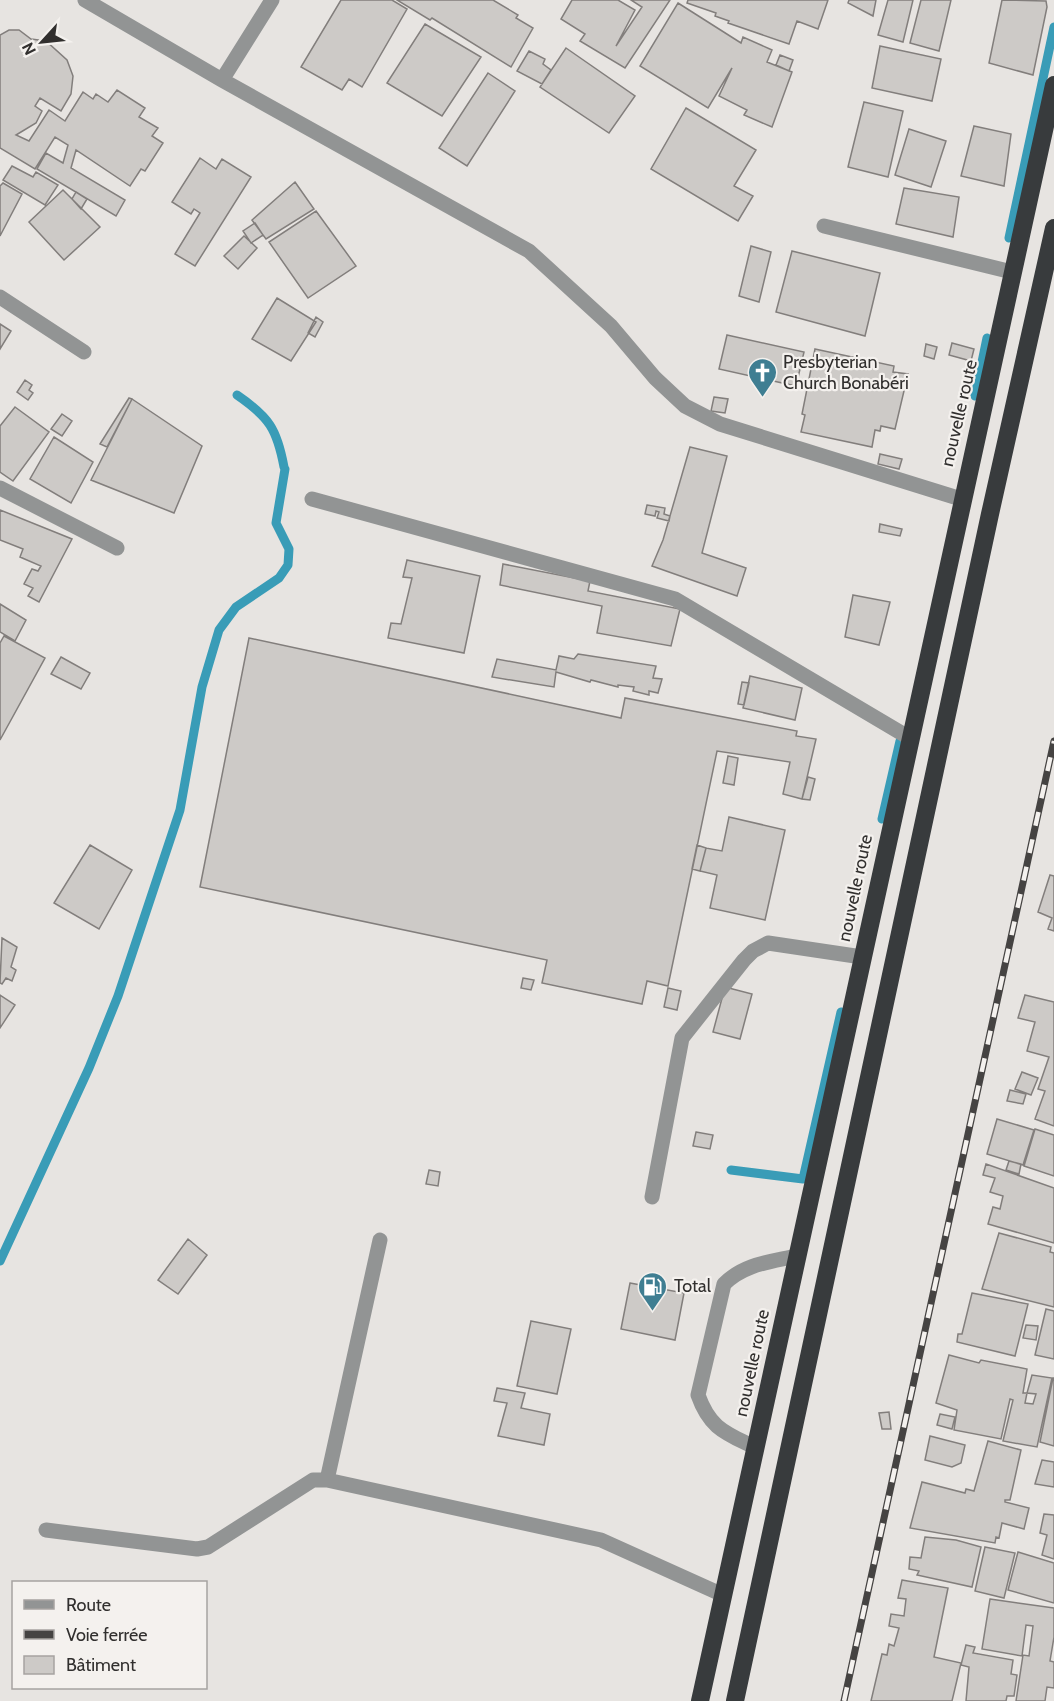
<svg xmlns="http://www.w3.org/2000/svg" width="1054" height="1701" viewBox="0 0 1054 1701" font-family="Cabin,sans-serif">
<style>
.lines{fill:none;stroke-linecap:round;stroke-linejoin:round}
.stream{stroke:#399cb7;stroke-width:9}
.building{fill:#cdcac7;stroke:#827e7c;stroke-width:1.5}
.lane{stroke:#929494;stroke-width:15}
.street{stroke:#929494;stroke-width:15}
.highway{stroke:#383b3d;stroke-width:18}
.rail-casing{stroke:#454342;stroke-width:7}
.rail{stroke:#f4f1ee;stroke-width:4.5;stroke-dasharray:14;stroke-linecap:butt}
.labels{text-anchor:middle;stroke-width:4.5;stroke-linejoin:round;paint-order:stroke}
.poi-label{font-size:18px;fill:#312f2e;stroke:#f4f1ee;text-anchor:start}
.street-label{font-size:18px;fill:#312f2e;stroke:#f4f1ee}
</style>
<rect width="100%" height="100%" fill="#e7e4e1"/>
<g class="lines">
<!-- stream -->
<path class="stream" d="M 1009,238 L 1054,27
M 237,395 C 269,417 277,429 284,467
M 975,396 L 987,338
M 882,819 L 900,741
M 731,1170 L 803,1179 L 841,1012
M 0,1261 L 89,1068 L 118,996 L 180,810 L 202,687 L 219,630 L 236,607 L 279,578 L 288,565 L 289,549 L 276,523 L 285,469"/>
</g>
<!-- building -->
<path class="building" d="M 341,0 L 392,0 L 407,9 L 362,87 L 349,79 L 342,90 L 301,67 Z
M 397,0 L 493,0 L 518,15 L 516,18 L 533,28 L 511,67 L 432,18 L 430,20 Z
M 572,0 L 618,0 L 635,10 L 616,46 L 642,7 L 631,0 L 670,0 L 625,68 L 580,41 L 585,34 L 561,19 Z
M 688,0 L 828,0 L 818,29 L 797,21 L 789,44 L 728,23 L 729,21 L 715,16 L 716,13 L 687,3 Z
M 849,0 L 876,0 L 873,16 L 848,3 Z
M 888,0 L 913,0 L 903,42 L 878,35 Z
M 921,0 L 951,0 L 939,51 L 910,43 Z
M 1002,0 L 1046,1 L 1047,7 L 1033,75 L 989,63 Z
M 678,3 L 741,43 L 743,37 L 772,50 L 767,62 L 792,72 L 772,127 L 744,115 L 747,110 L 719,96 L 732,68 L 708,108 L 640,66 Z
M 425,24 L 481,57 L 442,116 L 387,83 Z
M 9,30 L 19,30 L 31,39 L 46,41 L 67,60 L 73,76 L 71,94 L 61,111 L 40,98 L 35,106 L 42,111 L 36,123 L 16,135 L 29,141 L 49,110 L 65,121 L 83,92 L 93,99 L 96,94 L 108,102 L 117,90 L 145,108 L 139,117 L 158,128 L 152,136 L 163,143 L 145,171 L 141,169 L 130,186 L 76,150 L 71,168 L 125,200 L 116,216 L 37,169 L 46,153 L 63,163 L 68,145 L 55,137 L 35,169 L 0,148 L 0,35 Z
M 880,46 L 941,59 L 932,101 L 872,88 Z
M 566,48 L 635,96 L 609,133 L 540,87 Z
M 529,51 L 545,59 L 543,64 L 551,70 L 542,84 L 517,71 Z
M 780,55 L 793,60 L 789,71 L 776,65 Z
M 488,73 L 515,91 L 467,166 L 439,148 Z
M 864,102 L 903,111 L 888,177 L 848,167 Z
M 686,108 L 756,150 L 734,186 L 753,196 L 738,221 L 651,169 Z
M 974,126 L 1011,134 L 1004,186 L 961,176 Z
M 909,129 L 946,141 L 931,187 L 895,175 Z
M 200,158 L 216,169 L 222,159 L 251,177 L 195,266 L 175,254 L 200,213 L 194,209 L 191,214 L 172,202 Z
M 12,166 L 33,177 L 36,172 L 58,185 L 45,205 L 3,180 Z
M 295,182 L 314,209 L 266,239 L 252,220 Z
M 3,183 L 22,194 L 0,236 L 0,186 Z
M 904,188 L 959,197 L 953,237 L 896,224 Z
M 63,190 L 100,227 L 64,260 L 29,222 Z
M 76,192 L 87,199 L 81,209 L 72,199 Z
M 316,211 L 356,266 L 308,298 L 269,242 Z
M 255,223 L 263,235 L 251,243 L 243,231 Z
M 244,236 L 257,248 L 238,269 L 224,256 Z
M 751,246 L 771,252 L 759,302 L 739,296 Z
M 792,251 L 880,273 L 865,336 L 776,312 Z
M 277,298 L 316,322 L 291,361 L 252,339 Z
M 316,317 L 323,322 L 315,337 L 308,333 Z
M 0,324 L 11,331 L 0,349 Z
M 727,335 L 804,352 L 796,386 L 719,369 Z
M 952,343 L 974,349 L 971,361 L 949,355 Z
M 926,344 L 937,347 L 934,359 L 924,356 Z
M 815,349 L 894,366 L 893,372 L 908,374 L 895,429 L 881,426 L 880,431 L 875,430 L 872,447 L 801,432 L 805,415 L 802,414 Z
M 25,380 L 32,385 L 29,390 L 33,393 L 28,400 L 17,392 Z
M 714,397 L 728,399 L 725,413 L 711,411 Z
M 129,398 L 132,399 L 107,447 L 100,444 Z
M 132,399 L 202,446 L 174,513 L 91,480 Z
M 15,407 L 49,432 L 13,481 L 0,472 L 0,426 Z
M 62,414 L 72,421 L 62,436 L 51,429 Z
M 54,437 L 93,462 L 71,503 L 30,479 Z
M 690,447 L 727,456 L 702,553 L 746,568 L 737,596 L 652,566 L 663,540 Z
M 880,454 L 902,459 L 899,469 L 878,464 Z
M 647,505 L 665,508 L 664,514 L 670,516 L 669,521 L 657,518 L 659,512 L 656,511 L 655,516 L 645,514 Z
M 0,510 L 72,539 L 39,602 L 28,596 L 33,588 L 24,584 L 32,569 L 38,571 L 41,566 L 20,557 L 23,549 L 0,540 Z
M 880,524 L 902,529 L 900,536 L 879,532 Z
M 407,560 L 480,576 L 464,653 L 388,638 L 391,623 L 401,624 L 412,578 L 403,577 Z
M 503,564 L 590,581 L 588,591 L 680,609 L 671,646 L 597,633 L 602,606 L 500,585 Z
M 853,595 L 890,602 L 879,645 L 845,637 Z
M 0,604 L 26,620 L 15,641 L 0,632 Z
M 4,636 L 45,658 L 0,740 L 0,643 Z
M 249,638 L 621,718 L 625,698 L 797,731 L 796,736 L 816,739 L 802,799 L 783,794 L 790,762 L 717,751 L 668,986 L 647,981 L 642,1004 L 542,983 L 547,960 L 200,887 Z
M 578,654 L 656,666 L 653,678 L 662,679 L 658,693 L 649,691 L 649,695 L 633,691 L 634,687 L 618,685 L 618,687 L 591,680 L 590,682 L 556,672 L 554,687 L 492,677 L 497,659 L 556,670 L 559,656 L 574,659 Z
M 61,657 L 90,673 L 81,689 L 51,674 Z
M 750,676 L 802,688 L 795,720 L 743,708 Z
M 742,682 L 749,683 L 744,705 L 738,704 Z
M 728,756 L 738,758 L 734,785 L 723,783 Z
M 808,777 L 815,779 L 810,800 L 802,799 Z
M 729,817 L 785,830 L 765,920 L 710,908 L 717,875 L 700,871 L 706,848 L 722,851 Z
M 90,845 L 132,870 L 99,929 L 54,903 Z
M 697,845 L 706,848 L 700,871 L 692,869 Z
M 1050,875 L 1054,876 L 1054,931 L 1048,929 L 1052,918 L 1038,912 Z
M 2,938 L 17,947 L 11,967 L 16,970 L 12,981 L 6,978 L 2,984 L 0,983 Z
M 523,978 L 534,980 L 531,990 L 521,988 Z
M 725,987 L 752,994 L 740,1039 L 713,1032 Z
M 668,988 L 681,991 L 677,1010 L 664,1007 Z
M 0,995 L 15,1005 L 0,1028 Z
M 1025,995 L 1054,1002 L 1054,1126 L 1035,1119 L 1045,1091 L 1038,1089 L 1049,1057 L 1027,1051 L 1035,1022 L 1018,1018 Z
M 1022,1072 L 1038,1078 L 1031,1095 L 1015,1089 Z
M 1010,1090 L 1026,1094 L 1023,1104 L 1007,1101 Z
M 997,1119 L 1034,1130 L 1023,1165 L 987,1154 Z
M 1035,1129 L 1054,1135 L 1054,1176 L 1024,1166 Z
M 696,1132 L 713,1135 L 710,1149 L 693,1146 Z
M 1009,1161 L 1021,1164 L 1019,1174 L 1006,1170 Z
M 986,1164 L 1054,1188 L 1054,1243 L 988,1224 L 993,1207 L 1000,1209 L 1003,1196 L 990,1192 L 995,1178 L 983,1175 Z
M 429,1170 L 440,1172 L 438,1186 L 426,1184 Z
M 999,1233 L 1051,1247 L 1050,1252 L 1054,1253 L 1054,1307 L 982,1289 Z
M 188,1239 L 207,1255 L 178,1294 L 158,1280 Z
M 630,1283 L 684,1293 L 675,1340 L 621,1329 Z
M 972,1293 L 1028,1304 L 1015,1356 L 957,1342 L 958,1334 L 962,1334 Z
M 1046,1309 L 1054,1311 L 1054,1359 L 1035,1355 Z
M 531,1321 L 571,1329 L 557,1394 L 517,1386 Z
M 1026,1325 L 1038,1326 L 1036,1340 L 1023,1338 Z
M 949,1355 L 979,1363 L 981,1360 L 1027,1369 L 1023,1393 L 1027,1393 L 1025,1403 L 1033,1404 L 1036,1394 L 1027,1393 L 1032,1375 L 1052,1378 L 1037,1447 L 1003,1441 L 1013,1400 L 1010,1399 L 1001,1439 L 954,1430 L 957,1410 L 936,1403 Z
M 1053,1378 L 1054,1378 L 1054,1446 L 1040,1442 Z
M 497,1388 L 525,1393 L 521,1408 L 550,1414 L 544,1445 L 498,1436 L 507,1403 L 494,1401 Z
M 889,1412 L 891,1429 L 882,1429 L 879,1413 Z
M 940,1414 L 955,1417 L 952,1429 L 937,1425 Z
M 930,1436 L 965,1445 L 961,1463 L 952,1467 L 925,1460 Z
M 988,1441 L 1021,1450 L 1010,1500 L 1005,1500 L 1005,1502 L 1029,1508 L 1024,1529 L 1002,1523 L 999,1538 L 996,1537 L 995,1543 L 910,1528 L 922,1482 L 965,1493 L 966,1489 L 974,1491 Z
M 1042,1460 L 1054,1462 L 1054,1487 L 1035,1484 Z
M 1044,1514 L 1054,1515 L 1054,1559 L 1042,1555 L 1047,1535 L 1040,1533 Z
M 925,1537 L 956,1540 L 981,1547 L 972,1587 L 917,1575 L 919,1571 L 909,1569 L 910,1557 L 921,1558 Z
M 985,1547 L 1015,1553 L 1004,1598 L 975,1591 Z
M 1018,1552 L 1054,1563 L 1054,1603 L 1008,1590 Z
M 902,1580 L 948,1588 L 934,1657 L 961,1663 L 952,1701 L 871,1701 L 882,1654 L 887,1655 L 889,1644 L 894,1646 L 899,1628 L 889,1626 L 891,1614 L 904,1616 L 906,1599 L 898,1598 Z
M 990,1599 L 1054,1608 L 1054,1637 L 1050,1661 L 1054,1662 L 1054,1688 L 1047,1687 L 1045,1701 L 1016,1701 L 1023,1655 L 1029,1656 L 1033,1626 L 1026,1625 L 1022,1656 L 982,1649 Z
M 966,1645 L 975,1647 L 973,1653 L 1013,1660 L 1011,1674 L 1017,1675 L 1014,1696 L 1007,1696 L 1006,1701 L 966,1701 L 969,1667 L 961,1665 Z"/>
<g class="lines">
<!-- lane -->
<path class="lane" d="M 824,226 L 1012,272
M 312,499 L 675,599 L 908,737
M 652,1197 L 682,1038 L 744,960 L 753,951 L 768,943 L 862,957
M 756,1448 C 726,1433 710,1429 698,1395 L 724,1284 C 744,1264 770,1262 796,1256
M 327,1480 L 380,1240
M 46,1530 L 197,1549 L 208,1547 L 313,1480 L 327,1480 L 601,1540 L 723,1595"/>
<!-- street -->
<path class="street" d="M 85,0 L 222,80 L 529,251 L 611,326 L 655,378 L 685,406 L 720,424 L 961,499
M 222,80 L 272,0
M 0,297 L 84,352
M 0,488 L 117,548"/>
<!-- highway -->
<path class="highway" d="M 700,1701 C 820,1163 931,623 1054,85
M 735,1701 L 990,514 L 1054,228"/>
<defs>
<path id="rail" d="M 844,1701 L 1054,741"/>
</defs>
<!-- rail casing -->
<use href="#rail" class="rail-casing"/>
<!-- rail -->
<use href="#rail" class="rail"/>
</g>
<!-- icons -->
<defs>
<symbol id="church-pin" viewBox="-11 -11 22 30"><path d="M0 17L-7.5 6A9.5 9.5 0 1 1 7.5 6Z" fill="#3f7e92" stroke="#f4f1ee"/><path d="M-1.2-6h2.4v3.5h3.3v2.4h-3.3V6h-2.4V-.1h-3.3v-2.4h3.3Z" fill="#fff"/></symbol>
<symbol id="fuel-pin" viewBox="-11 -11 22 30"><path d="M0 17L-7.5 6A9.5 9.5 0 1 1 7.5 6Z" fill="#3f7e92" stroke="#f4f1ee"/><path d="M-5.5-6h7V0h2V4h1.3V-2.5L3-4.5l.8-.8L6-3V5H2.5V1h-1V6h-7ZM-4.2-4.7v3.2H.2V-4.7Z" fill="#fff"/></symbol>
</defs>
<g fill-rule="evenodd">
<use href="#church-pin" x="746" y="356" width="33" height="45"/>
<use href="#fuel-pin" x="636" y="1270" width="33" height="45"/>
</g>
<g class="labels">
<!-- poi labels -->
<g class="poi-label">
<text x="783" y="368">Presbyterian<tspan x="783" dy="21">Church Bonabéri</tspan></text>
<text x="674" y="1292">Total</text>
</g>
<!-- street labels -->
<g class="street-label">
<text transform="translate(959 413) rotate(-77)" y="6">nouvelle route</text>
<text transform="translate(855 888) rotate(-78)" y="6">nouvelle route</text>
<text transform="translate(752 1363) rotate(-78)" y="6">nouvelle route</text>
</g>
</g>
<!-- legend -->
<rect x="12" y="1581" width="195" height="108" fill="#f4f1ee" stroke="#a6a3a1" stroke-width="1.5"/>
<rect x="24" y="1600" width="30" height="9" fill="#929494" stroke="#a6a3a1" stroke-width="1.5"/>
<text x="66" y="1611" font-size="18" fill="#312f2e">Route</text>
<rect x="24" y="1630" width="30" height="9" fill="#454342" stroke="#a6a3a1" stroke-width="1.5"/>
<text x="66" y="1641" font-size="18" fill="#312f2e">Voie ferrée</text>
<rect x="24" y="1656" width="30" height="18" fill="#cdcac7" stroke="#a6a3a1" stroke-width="1.5"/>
<text x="66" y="1671" font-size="18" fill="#312f2e">Bâtiment</text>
<!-- north arrow -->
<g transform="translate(42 42) rotate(243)" stroke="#f4f1ee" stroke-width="4.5" paint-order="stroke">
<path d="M0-4.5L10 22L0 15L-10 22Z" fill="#312f2e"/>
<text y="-9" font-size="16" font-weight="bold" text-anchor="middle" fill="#312f2e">N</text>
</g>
</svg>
